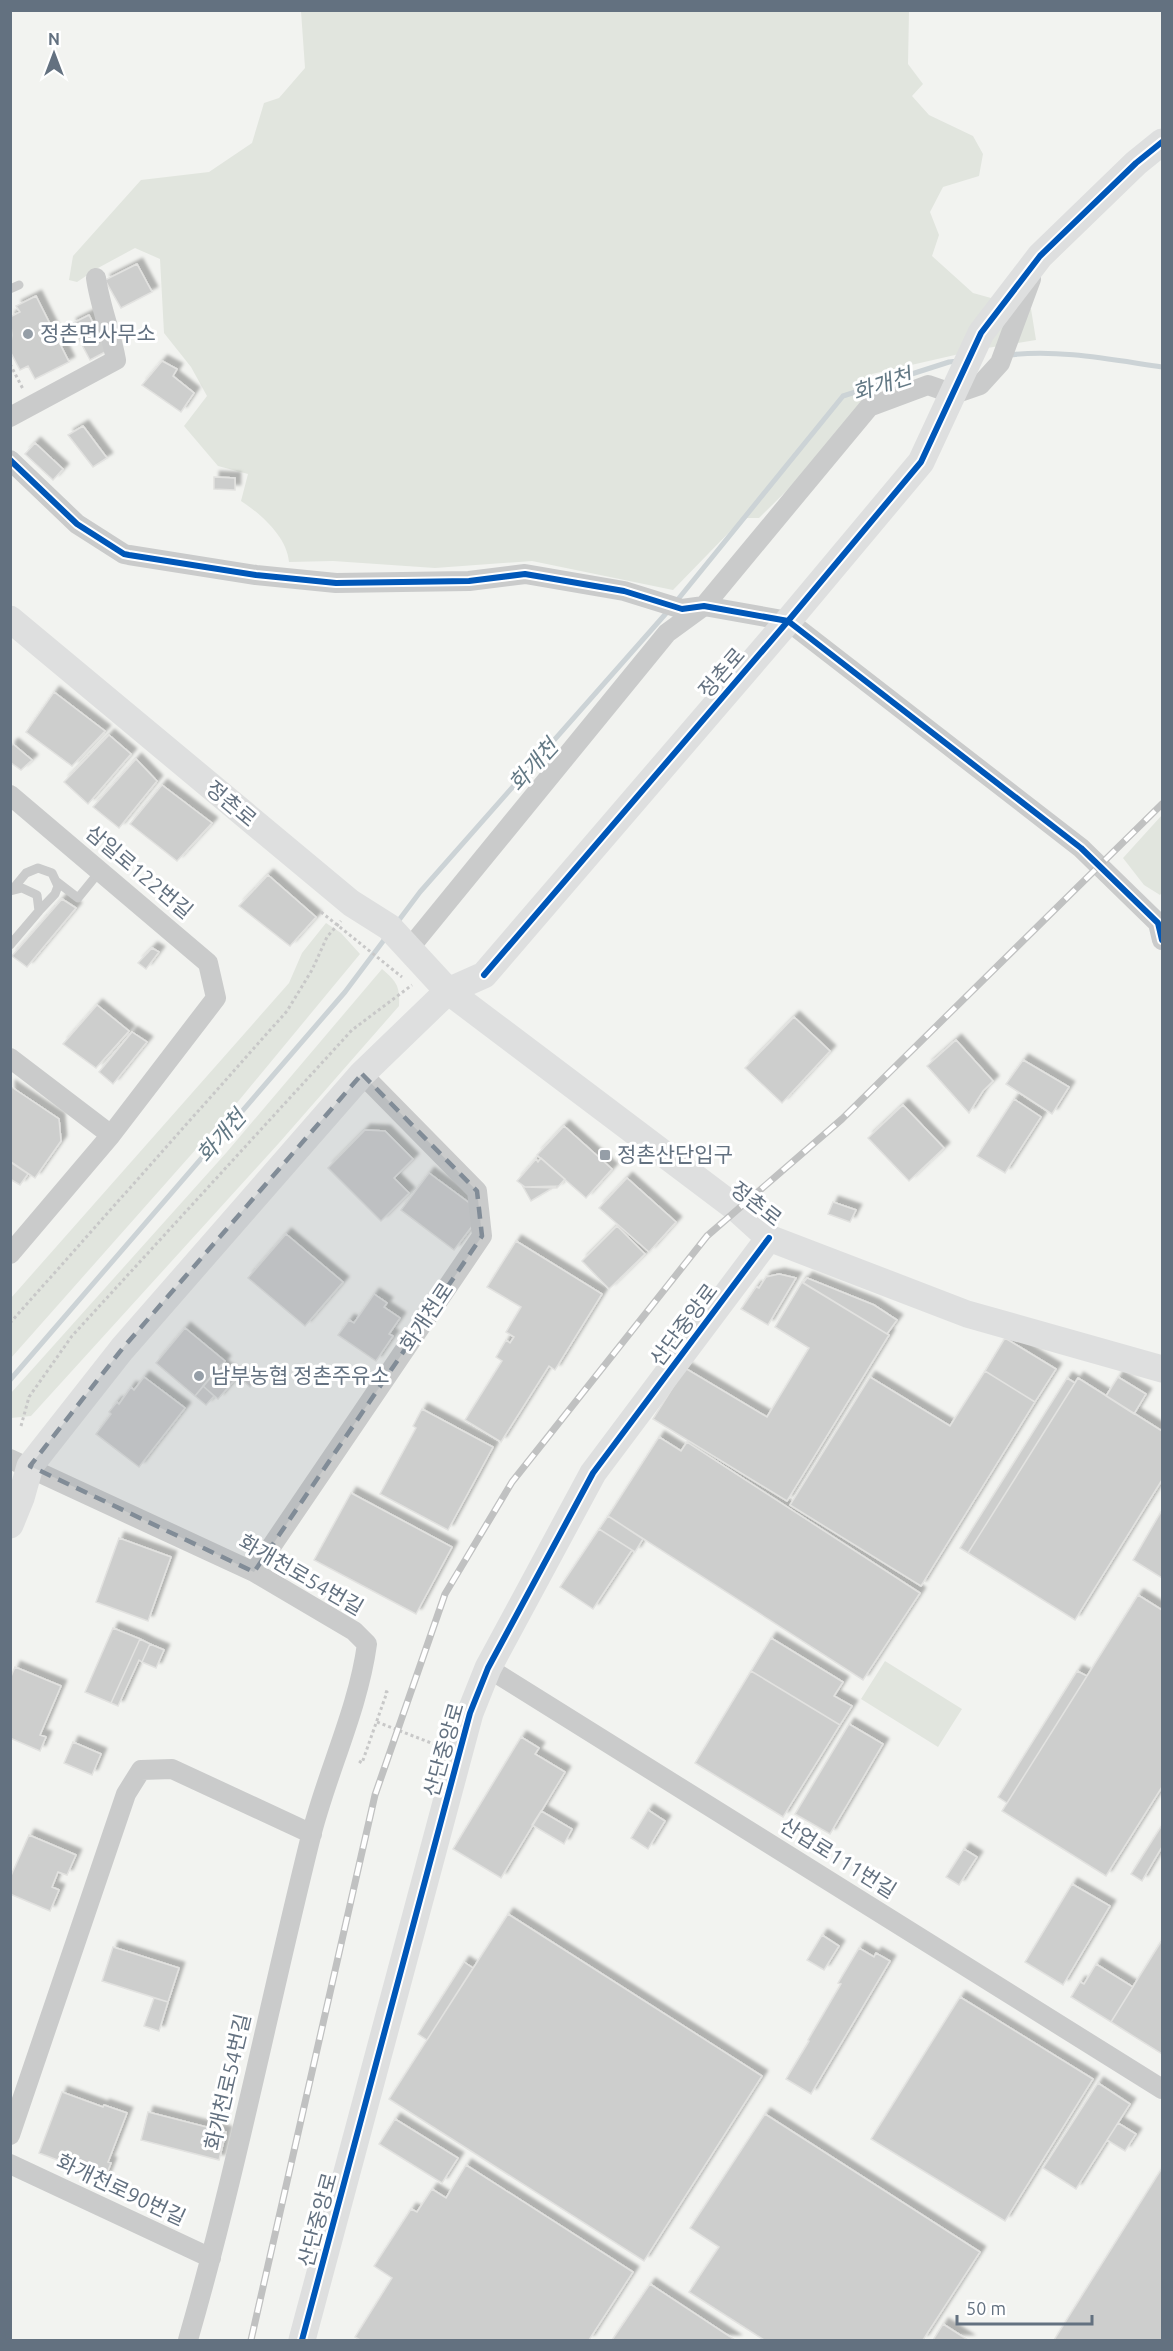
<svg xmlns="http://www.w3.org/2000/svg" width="1173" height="2351" viewBox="0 0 1173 2351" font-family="Ubuntu,'Noto Sans KR',sans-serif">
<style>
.green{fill:#e1e5de}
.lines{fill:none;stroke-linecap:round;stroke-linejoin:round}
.stream{stroke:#ccd3d6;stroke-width:5}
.building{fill:#cdcecd;stroke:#e2e2e0;stroke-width:1.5;filter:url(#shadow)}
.path{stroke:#c8c8c8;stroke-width:3;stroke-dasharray:3 3;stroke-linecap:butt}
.lane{stroke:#cacbcb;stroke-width:9}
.street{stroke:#cacbcb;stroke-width:20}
.secondary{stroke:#dedfdf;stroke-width:27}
.rail-casing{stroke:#c0c1c1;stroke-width:7}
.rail{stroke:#fff;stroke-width:4.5;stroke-dasharray:14;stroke-linecap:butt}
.cycleway-casing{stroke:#fff;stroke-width:10}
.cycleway{stroke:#0057b8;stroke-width:6}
.marked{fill:#818c97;fill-opacity:0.2;stroke:#818c97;stroke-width:4.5;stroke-dasharray:12 8;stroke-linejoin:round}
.poi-dot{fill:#959ea7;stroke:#fff;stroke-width:2}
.labels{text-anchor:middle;stroke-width:6;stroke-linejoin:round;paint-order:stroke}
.poi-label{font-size:21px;fill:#637180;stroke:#fff;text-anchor:start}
.street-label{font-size:21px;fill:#637180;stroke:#fff}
.water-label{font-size:22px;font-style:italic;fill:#637985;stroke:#fff}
</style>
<defs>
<filter id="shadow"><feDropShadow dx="5.5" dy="-5.5" stdDeviation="1.5" flood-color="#0004"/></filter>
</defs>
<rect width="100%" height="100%" fill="#f2f3f0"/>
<!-- green -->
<path class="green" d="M 301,11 L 909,11 L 908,64 L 923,84 L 912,96 L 929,115 L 973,136 L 983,154 L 979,176 L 943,187 L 930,212 L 939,235 L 932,256 L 973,293 L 1031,309 L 1036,340 L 981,349 L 872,374 L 862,408 L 839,439 L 759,518 L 743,518 L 673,590 L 532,561 L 435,568 L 333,561 L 289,562 C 287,537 261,514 241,501 L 248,474 L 218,466 L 184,426 L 207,396 L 191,367 L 164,333 L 160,259 L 135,248 L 98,268 L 77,282 L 69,280 L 73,256 L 141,180 L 209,172 L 252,143 L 264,103 L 279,98 L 305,68 Z
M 1162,815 L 1162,892 L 1160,895 L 1144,885 L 1123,858 Z
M 326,923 L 341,933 L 360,954 L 236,1104 L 11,1358 L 11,1298 L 289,983 L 302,953 Z
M 382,969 C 397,982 400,986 399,1006 L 279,1143 L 31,1416 L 11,1418 L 11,1393 L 226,1153 Z
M 885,1661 L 962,1709 L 938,1747 L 861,1699 Z"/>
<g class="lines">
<!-- stream -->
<path class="stream" d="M 1009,355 C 1060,349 1113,360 1162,367
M 675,603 L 843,396 L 949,362 L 958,361
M 396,924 L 420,892 L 669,610
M 10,1380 L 345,992 L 387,936"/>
</g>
<!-- building -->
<path class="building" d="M 137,264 L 152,292 L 121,308 L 105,280 Z
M 36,296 L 69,362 L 35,379 L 28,366 L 20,370 L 10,351 L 12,335 L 10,317 L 20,312 L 16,306 Z
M 89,315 L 107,351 L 90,360 L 71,324 Z
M 162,361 L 177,369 L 173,376 L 194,393 L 181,412 L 142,385 Z
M 83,426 L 107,458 L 93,467 L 68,435 Z
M 35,443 L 63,469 L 53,480 L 25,454 Z
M 214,477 L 235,478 L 235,490 L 214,489 Z
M 54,692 L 105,731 L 72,766 L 26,732 Z
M 109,735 L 131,754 L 88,804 L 64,782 Z
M 13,744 L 32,760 L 21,770 L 10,762 L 10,747 Z
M 136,759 L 157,781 L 119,828 L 93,807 Z
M 162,785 L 212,823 L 177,861 L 130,824 Z
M 268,875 L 316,917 L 290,946 L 239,906 Z
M 62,899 L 76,908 L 27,967 L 12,956 Z
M 152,948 L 159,952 L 146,969 L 138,963 Z
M 97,1005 L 129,1031 L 96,1068 L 63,1044 Z
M 794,1017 L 830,1051 L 782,1103 L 745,1068 Z
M 132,1032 L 147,1042 L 113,1084 L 99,1072 Z
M 956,1040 L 993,1081 L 983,1091 L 969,1113 L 927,1066 Z
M 1023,1060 L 1069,1087 L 1052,1114 L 1006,1084 Z
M 10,1086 L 59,1119 L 61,1141 L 35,1178 L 10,1161 Z
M 1014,1099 L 1041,1117 L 1005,1173 L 977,1156 Z
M 903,1105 L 944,1148 L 909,1181 L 868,1138 Z
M 564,1126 L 612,1169 L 586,1198 L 537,1155 Z
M 365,1130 L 385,1131 L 413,1159 L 394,1178 L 409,1193 L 381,1221 L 328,1168 Z
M 541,1158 L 565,1179 L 557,1188 L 525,1187 L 517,1181 L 536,1159 L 538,1162 Z
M 10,1162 L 28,1174 L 20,1185 L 10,1179 Z
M 429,1173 L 472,1205 L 473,1225 L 454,1250 L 401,1210 Z
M 627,1178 L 676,1222 L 649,1252 L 599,1208 Z
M 522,1185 L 525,1187 L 556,1186 L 531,1201 Z
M 833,1202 L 856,1210 L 850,1222 L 828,1214 Z
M 617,1226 L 645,1254 L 609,1289 L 582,1261 Z
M 286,1234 L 343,1282 L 305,1326 L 248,1278 Z
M 516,1241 L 602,1294 L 555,1370 L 549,1366 L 501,1442 L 465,1420 L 502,1361 L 496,1357 L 506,1340 L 510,1343 L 514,1337 L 506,1332 L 521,1307 L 487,1287 Z
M 779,1274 L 796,1278 L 768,1325 L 741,1309 L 756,1287 L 759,1288 L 766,1277 Z
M 807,1278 L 874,1305 L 897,1320 L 887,1334 L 803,1283 Z
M 802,1282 L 889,1335 L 787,1501 L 653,1419 L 685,1368 L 767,1417 L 809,1348 L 775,1327 Z
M 374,1294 L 387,1303 L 384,1307 L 400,1318 L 389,1334 L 393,1336 L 376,1361 L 338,1335 L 349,1320 L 354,1323 Z
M 185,1328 L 225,1361 L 195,1396 L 156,1363 Z
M 1005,1338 L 1056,1369 L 1035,1402 L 985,1371 Z
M 221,1365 L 237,1377 L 218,1399 L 203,1386 Z
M 985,1371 L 1035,1402 L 921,1586 L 790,1505 L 870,1377 L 950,1426 Z
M 246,1373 L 256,1380 L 250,1387 L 241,1379 Z
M 144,1377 L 185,1408 L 139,1467 L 96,1434 L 111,1414 L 109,1412 L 117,1402 L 119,1404 L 131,1387 L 134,1390 Z
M 1118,1377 L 1146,1394 L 1134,1414 L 1106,1396 Z
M 1067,1378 L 1075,1383 L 968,1553 L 960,1548 Z
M 1078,1378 L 1162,1431 L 1162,1480 L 1075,1620 L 968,1553 Z
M 203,1386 L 214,1396 L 206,1405 L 195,1396 Z
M 422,1409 L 493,1447 L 448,1530 L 380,1494 L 416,1428 L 413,1426 Z
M 659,1437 L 681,1451 L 687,1442 L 920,1593 L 863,1680 L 608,1516 Z
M 351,1493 L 452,1547 L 416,1614 L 314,1560 Z
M 1162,1510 L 1162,1578 L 1133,1560 Z
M 608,1516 L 643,1539 L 635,1552 L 599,1529 Z
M 599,1529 L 632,1550 L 593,1609 L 560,1587 Z
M 119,1538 L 171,1557 L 148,1621 L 96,1602 Z
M 1138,1595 L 1162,1610 L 1162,1787 L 1106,1876 L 1002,1811 Z
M 113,1628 L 140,1639 L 111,1703 L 85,1692 Z
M 771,1638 L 843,1682 L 834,1696 L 852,1706 L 840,1725 L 751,1671 Z
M 140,1639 L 150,1644 L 142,1662 L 139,1660 L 118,1706 L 111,1703 Z
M 150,1644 L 164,1650 L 156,1668 L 142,1662 Z
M 15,1667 L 61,1686 L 40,1735 L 46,1737 L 40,1751 L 10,1738 L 10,1679 Z
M 751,1671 L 840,1725 L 783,1817 L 695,1763 Z
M 1077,1671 L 1087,1676 L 1007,1803 L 998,1797 Z
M 849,1724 L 883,1744 L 830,1834 L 795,1814 Z
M 521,1737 L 539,1748 L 535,1754 L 565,1772 L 501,1878 L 453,1849 Z
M 73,1742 L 101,1754 L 92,1775 L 64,1763 Z
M 648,1810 L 665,1821 L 648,1849 L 631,1838 Z
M 541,1811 L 572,1829 L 564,1844 L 532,1825 Z
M 1162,1825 L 1162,1847 L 1142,1881 L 1131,1874 Z
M 29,1835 L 76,1855 L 67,1875 L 58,1872 L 52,1887 L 59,1890 L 50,1911 L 10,1894 L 10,1878 Z
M 964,1849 L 977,1857 L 959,1885 L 946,1877 Z
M 1072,1884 L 1110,1906 L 1063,1985 L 1025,1962 Z
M 508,1914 L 762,2076 L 644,2261 L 389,2099 Z
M 822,1935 L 839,1946 L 824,1970 L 807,1960 Z
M 1162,1940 L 1162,2054 L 1111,2022 Z
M 113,1947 L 179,1968 L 168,2002 L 102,1981 Z
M 859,1948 L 874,1957 L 876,1953 L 890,1961 L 811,2094 L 786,2079 L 809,2041 L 808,2040 L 841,1984 L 838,1983 Z
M 464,1962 L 473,1968 L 427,2040 L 418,2034 Z
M 1096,1964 L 1133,1987 L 1111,2022 L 1071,1997 L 1080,1982 L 1084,1984 Z
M 960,1997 L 1093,2079 L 1005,2221 L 871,2139 Z
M 154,1998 L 168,2002 L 159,2031 L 144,2026 Z
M 1098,2083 L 1130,2104 L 1076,2189 L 1043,2168 Z
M 62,2092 L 103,2107 L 104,2105 L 127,2113 L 108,2162 L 111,2163 L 105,2178 L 39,2153 Z
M 148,2112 L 226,2132 L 219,2160 L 141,2140 Z
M 765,2114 L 980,2252 L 923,2340 L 764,2340 L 689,2292 L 719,2247 L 690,2228 Z
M 395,2119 L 458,2158 L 442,2183 L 379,2144 Z
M 1118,2123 L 1136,2134 L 1125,2151 L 1107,2140 Z
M 466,2165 L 633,2272 L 589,2340 L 360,2340 L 355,2337 L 392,2278 L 374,2266 L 411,2209 L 417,2212 L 432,2189 L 446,2198 Z
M 1162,2168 L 1162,2340 L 1054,2340 Z
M 650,2284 L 735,2340 L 612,2340 Z
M 943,2324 L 968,2340 L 933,2340 Z"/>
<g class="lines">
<!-- path -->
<path class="path" d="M 10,364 L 23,389
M 321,912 L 402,977
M 10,1323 L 287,1011 L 312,970 L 327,937 L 341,921
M 21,1426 L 29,1397 L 72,1336 L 352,1030 L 412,985
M 377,1722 L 439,1746
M 359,1761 L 362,1763 L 387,1692 L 384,1691"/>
<!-- lane -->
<path class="lane" d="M 10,289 L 19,285
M 56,881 L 78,898 L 100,871
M 12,890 L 26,873 L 38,868 L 52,873 L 58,886 L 55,894 L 39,911
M 10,891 L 22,888 L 37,895 L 39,911 L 10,945"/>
<!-- street -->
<path class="street" d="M 10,417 L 116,360 C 111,332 100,306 96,278
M 10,460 L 77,524 L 124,554 L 129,555 L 256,575 L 336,583 L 469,581 L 525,574 L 624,591 L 682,609 L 704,606 L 788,621 L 1081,848 L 1158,923 L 1162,940
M 10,795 L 208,963 L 216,998 L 111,1135 L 10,1254
M 408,950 L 667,633 L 704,606 L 869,407 L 928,385 L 954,394 L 980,385 L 1000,363 L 1031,279
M 10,1058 L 111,1135
M 10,1459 L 254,1572 L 354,1631 L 367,1644 C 358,1710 327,1772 311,1836 C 269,2004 236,2174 188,2340
M 254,1572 L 482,1236 L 477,1191 L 362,1074
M 488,1668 L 1162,2089
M 10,2135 L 126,1794 L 141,1770 L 172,1769 L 312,1834
M 10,2164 L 211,2258"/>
<!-- secondary -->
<path class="secondary" d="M 10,619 L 351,903 L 389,927 L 448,991 L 737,1209 L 769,1238 L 967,1314 L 1162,1369
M 10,1525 L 21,1498 L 30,1466 L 122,1349 L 362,1074 L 448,991 L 484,975 L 788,621 L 921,462 L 981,333 L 1040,256 L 1136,163 L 1162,142
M 302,2340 L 470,1713 L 488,1668 L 593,1473 L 769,1238"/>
<defs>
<path id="rail" d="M 251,2340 L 375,1795 L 445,1594 L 512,1482 L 707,1236 L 842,1119 L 1162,804"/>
</defs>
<!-- rail casing -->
<use href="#rail" class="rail-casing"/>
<!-- rail -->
<use href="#rail" class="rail"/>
<defs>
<path id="cycleway" d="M 10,460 L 77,524 L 124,554 L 129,555 L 256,575 L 336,583 L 469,581 L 525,574 L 624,591 L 682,609 L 704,606 L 788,621 L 1081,848 L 1158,923 L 1162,940
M 484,975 L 788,621 L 921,462 L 981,333 L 1040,256 L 1136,163 L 1162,142
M 302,2340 L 470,1713 L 488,1668 L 593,1473 L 769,1238"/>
</defs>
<!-- cycleway casing -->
<use href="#cycleway" class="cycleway-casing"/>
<!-- cycleway -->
<use href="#cycleway" class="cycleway"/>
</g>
<!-- marked area -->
<path class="marked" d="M 362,1074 L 477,1191 L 482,1236 L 254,1572 L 30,1466 L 122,1349 Z"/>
<!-- markers -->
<g class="poi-dot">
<circle cx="28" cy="334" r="6"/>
<rect x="599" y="1149" width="12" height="12" rx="3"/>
<circle cx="199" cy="1376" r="6"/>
</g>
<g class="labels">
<!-- poi labels -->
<g class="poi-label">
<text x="40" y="341">정촌면사무소</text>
<text x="617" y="1162">정촌산단입구</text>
<text x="211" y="1383">남부농협 정촌주유소</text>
</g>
<!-- street labels -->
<g class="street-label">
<text transform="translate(722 673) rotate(-49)" y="7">정촌로</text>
<text transform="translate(231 804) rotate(40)" y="7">정촌로</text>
<text transform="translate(139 872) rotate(40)" y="7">삼일로122번길</text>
<text transform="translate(756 1204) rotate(38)" y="7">정촌로</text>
<text transform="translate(427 1317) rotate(-56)" y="7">화개천로</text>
<text transform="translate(684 1325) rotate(-53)" y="7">산단중앙로</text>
<text transform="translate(301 1575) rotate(30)" y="7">화개천로54번길</text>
<text transform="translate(444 1750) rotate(-74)" y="7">산단중앙로</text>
<text transform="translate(838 1858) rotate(32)" y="7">산업로111번길</text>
<text transform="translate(228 2082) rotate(-77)" y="7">화개천로54번길</text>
<text transform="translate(121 2190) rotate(25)" y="7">화개천로90번길</text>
<text transform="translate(318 2220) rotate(-75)" y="7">산단중앙로</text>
</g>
<!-- water labels -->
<g class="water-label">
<text transform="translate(882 384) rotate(-18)" y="8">화개천</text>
<text transform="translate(533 765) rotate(-48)" y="8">화개천</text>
<text transform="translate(221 1136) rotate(-49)" y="8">화개천</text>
</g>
</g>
<!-- border -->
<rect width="1173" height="2351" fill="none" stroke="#637180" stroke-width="24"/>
<!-- north arrow -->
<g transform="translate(54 54)" stroke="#ffffff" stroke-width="4.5" paint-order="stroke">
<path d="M0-4.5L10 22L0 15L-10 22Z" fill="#637180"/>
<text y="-9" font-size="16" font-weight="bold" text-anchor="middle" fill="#637180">N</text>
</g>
<!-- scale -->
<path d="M957 2315v9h135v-9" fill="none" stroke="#637180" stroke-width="3"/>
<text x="966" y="2315" font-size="18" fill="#637180" stroke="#ffffff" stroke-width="4.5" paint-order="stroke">50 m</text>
</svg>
